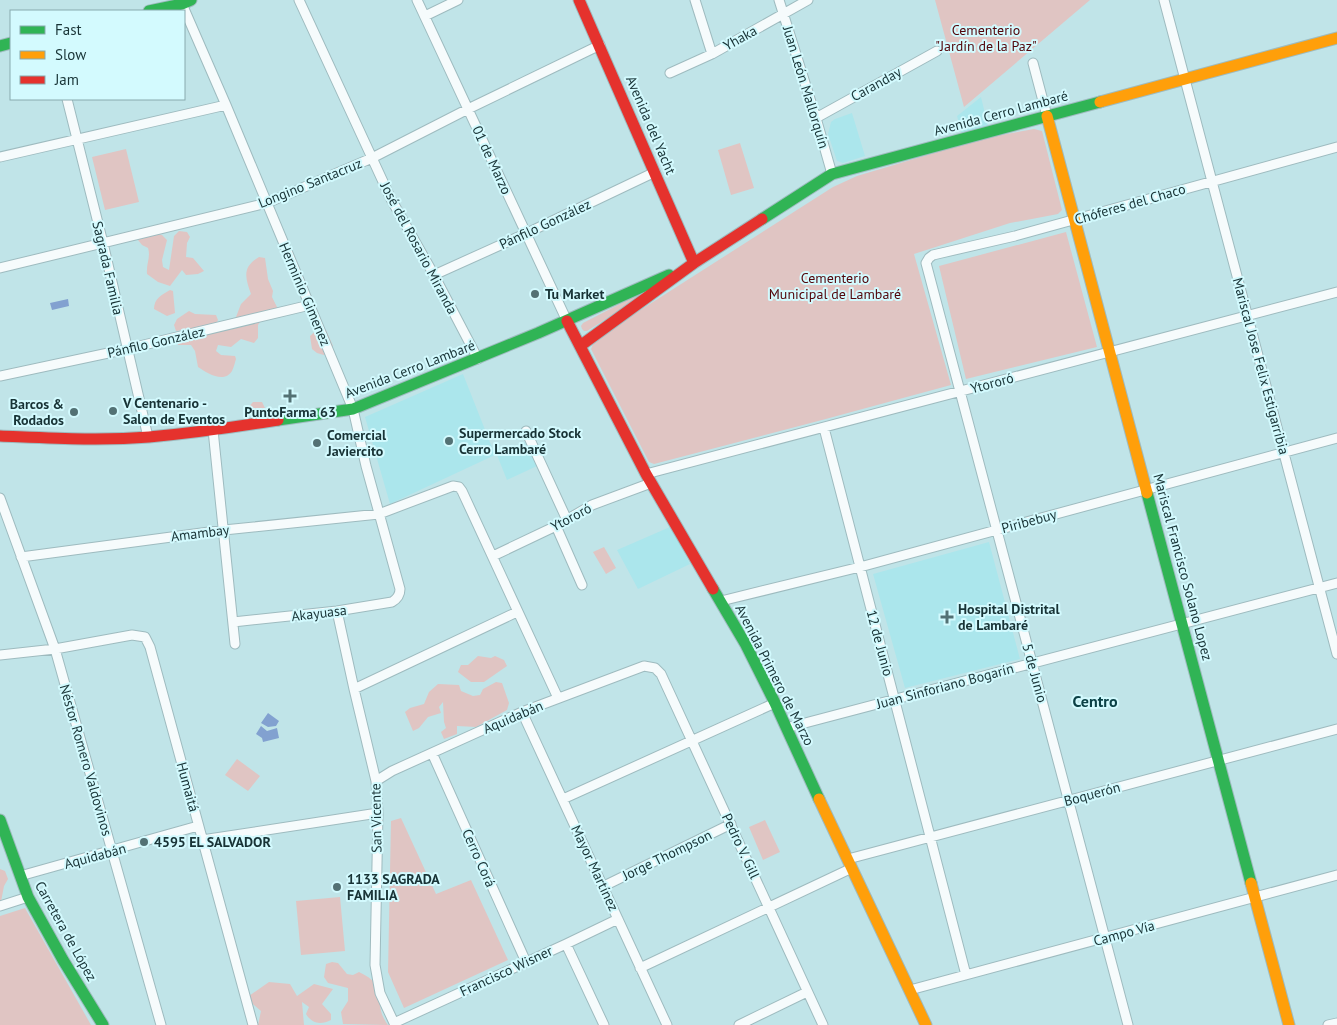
<svg xmlns="http://www.w3.org/2000/svg" width="1337" height="1025" viewBox="0 0 1337 1025" font-family="'PT Sans',sans-serif">
<style>
.built{fill:#abe6ec}
.green{fill:#e0c5c3}
.water{fill:#82a1d0}
.lines{fill:none;stroke-linecap:round;stroke-linejoin:round}
.street-casing{stroke:#9ebbbf;stroke-width:11}
.fast-casing{stroke:#9ebbbf;stroke-width:13}
.slow-casing{stroke:#9ebbbf;stroke-width:13}
.jam-casing{stroke:#9ebbbf;stroke-width:13}
.street{stroke:#f6fbfc;stroke-width:9}
.fast{stroke:#30b455;stroke-width:11}
.slow{stroke:#ff9f0a;stroke-width:11}
.jam{stroke:#e5322d;stroke-width:11}
.poi-dot{fill:#537174;stroke:#d3fafe;stroke-width:2}
.labels{text-anchor:middle;stroke-width:4;stroke-linejoin:round;paint-order:stroke}
.park-label{font-size:14px;fill:#53060b;stroke:#d3fafe}
.street-label{font-size:14px;fill:#183336;stroke:#d3fafe}
.poi-label{font-size:14px;font-weight:bold;fill:#183336;stroke:#d3fafe;text-anchor:start}
.quarter-label{font-size:16px;font-weight:bold;fill:#0b4146;stroke:#d3fafe}
</style>
<rect width="100%" height="100%" fill="#c0e4e8"/>
<!-- built -->
<path class="built" d="M 981,97 L 988,126 L 962,134 L 957,116 Z
M 852,113 L 865,156 L 843,163 L 837,161 L 828,134 L 831,122 L 835,119 Z
M 463,374 L 495,455 L 390,504 L 365,417 Z
M 524,442 L 537,466 L 507,480 L 497,455 Z
M 670,527 L 690,564 L 638,589 L 617,550 Z
M 989,542 L 1020,659 L 905,688 L 873,574 Z"/>
<!-- green -->
<path class="green" d="M 935,0 L 1090,0 L 964,107 Z
M 1034,129 L 1042,131 L 1062,210 L 1058,214 L 1010,223 L 914,254 L 951,385 L 822,420 L 654,464 L 649,462 L 591,349 L 595,339 L 833,187 L 857,176 L 984,138 Z
M 740,143 L 754,188 L 731,195 L 718,150 Z
M 126,149 L 139,202 L 105,210 L 92,157 Z
M 179,231 L 187,232 L 190,237 L 187,243 L 186,257 L 193,258 L 204,271 L 198,274 L 186,275 L 182,270 L 170,286 L 158,282 L 147,274 C 146,264 151,257 148,248 L 142,245 L 138,240 L 142,235 L 148,232 L 162,235 L 167,240 L 162,260 L 163,267 L 169,270 L 174,236 Z
M 1066,232 L 1097,347 L 966,379 L 939,266 Z
M 259,257 L 265,258 L 268,279 L 273,291 L 272,297 L 278,309 L 262,319 L 258,325 L 258,338 L 254,343 L 241,339 L 231,347 L 218,345 L 216,351 L 221,355 L 235,356 L 236,359 C 235,362 234,367 232,371 C 224,384 207,373 198,367 L 195,351 L 191,345 L 178,345 L 179,339 L 197,331 L 190,329 L 176,331 L 174,325 L 177,319 L 189,311 L 195,314 L 216,315 L 218,320 L 215,326 L 219,329 L 236,317 L 241,304 L 251,294 C 245,277 242,267 259,257 Z
M 170,290 L 173,291 L 175,313 L 167,316 L 154,309 C 154,298 162,295 170,290 Z
M 645,291 L 646,294 L 587,331 L 584,331 L 582,329 L 581,326 L 583,323 Z
M 320,327 L 326,330 L 333,346 L 324,355 L 317,353 L 312,349 L 310,336 Z
M 253,402 L 262,402 L 265,408 L 263,414 L 253,416 L 244,412 Z
M 604,547 L 616,568 L 606,574 L 593,552 Z
M 478,656 L 491,658 L 495,656 L 504,660 L 507,666 L 484,682 L 471,682 L 458,672 L 461,665 L 468,665 Z
M 496,682 L 502,683 L 509,703 L 507,710 L 476,727 L 457,726 L 457,734 L 444,739 L 441,732 L 446,728 L 444,722 L 443,702 L 439,707 L 441,713 L 428,717 L 419,728 L 413,731 L 405,712 L 410,708 L 424,704 L 429,692 L 438,684 L 459,685 L 461,691 L 473,696 L 480,695 L 483,689 Z
M 237,759 L 260,776 L 248,791 L 225,775 Z
M 401,818 L 436,894 L 471,880 L 508,960 L 404,1008 L 388,972 L 391,821 Z
M 765,820 L 780,852 L 763,860 L 749,827 Z
M 0,869 L 5,871 L 8,879 L 4,886 L 0,907 Z
M 340,897 L 345,951 L 301,955 L 296,901 Z
M 25,908 L 91,1025 L 0,1025 L 0,916 Z
M 332,962 L 338,963 L 347,974 L 353,975 L 359,972 C 393,988 370,1001 388,1025 L 343,1024 L 341,1012 L 348,1001 L 348,988 L 328,983 L 324,977 L 326,964 Z
M 269,982 L 290,984 L 297,996 L 314,984 L 333,989 L 322,1004 L 331,1014 L 331,1020 C 321,1025 312,1024 306,1014 L 309,1007 L 302,1002 L 304,1025 L 258,1025 L 261,1011 L 246,998 Z"/>
<!-- water -->
<path class="water" d="M 68,299 L 69,306 L 52,310 L 50,303 Z
M 268,713 L 279,721 L 276,726 L 268,727 L 261,723 Z
M 261,726 L 267,731 L 277,728 L 279,738 L 263,742 L 262,738 L 256,734 Z"/>
<g class="lines">
<defs>
<path id="street" d="M 299,0 L 391,199 L 434,275 L 478,359
M 417,0 L 567,321
M 695,0 L 712,54
M 779,0 L 816,118 L 832,174
M 1164,0 L 1337,654
M 182,4 L 226,105 L 353,409 L 366,466 L 400,589 C 400,595 397,599 392,602 L 337,611 L 233,622
M 425,16 L 458,0
M 1033,63 L 1047,116
M 670,73 L 712,54 L 808,0
M 67,99 L 103,243 L 148,437
M 816,118 L 937,51
M 0,157 L 226,105
M 0,268 L 267,203 L 372,158 L 468,109 L 600,45
M 434,275 L 527,233 L 655,172
M 0,376 L 127,349 L 310,305
M 824,428 L 966,975
M 213,430 L 235,644
M 526,431 L 567,520
M 646,474 L 1337,292
M 0,498 L 55,649 L 161,1025
M 556,526 L 582,585
M 493,556 L 556,526 L 592,505 L 651,483
M 21,557 L 224,530 L 379,514 L 453,486 L 459,487 L 462,491 L 558,698
M 721,601 L 860,567 L 1337,438
M 337,611 L 354,689 L 376,781 L 378,813 L 375,965 L 380,993 L 395,1025
M 0,655 L 55,649 L 132,635 L 145,637 L 150,647 L 253,1025
M 354,689 L 517,612
M 522,712 L 667,1025
M 786,728 L 1337,583
M 432,753 L 526,962
M 376,781 L 392,771 L 522,712 L 644,666 L 655,668 L 661,674 L 823,1025
M 563,799 L 775,703
M 202,840 L 378,813
M 848,859 L 1337,729
M 20,876 L 198,826
M 604,886 L 731,824
M 0,906 L 28,897
M 566,944 L 604,1025
M 640,968 L 852,868
M 910,990 L 1337,875
M 394,1023 L 566,944 L 618,919
M 739,1025 L 807,992
M 1128,1025 L 926,263 L 929,258 L 933,255 L 1015,236 L 1337,147
M 1328,1025 L 1337,1023"/>
<path id="fast" d="M 149,11 L 182,4 L 191,0
M 0,46 L 11,43
M 762,219 L 832,174 L 1100,102
M 278,420 L 353,409 L 538,333 L 669,275
M 1147,493 L 1251,883
M 713,589 L 746,645 L 775,703 L 819,799
M 0,820 L 28,897 L 63,960 L 103,1025"/>
<path id="slow" d="M 1100,102 L 1337,38
M 1047,116 L 1147,493
M 819,799 L 926,1025
M 1251,883 L 1289,1025"/>
<path id="jam" d="M 579,0 L 694,263
M 567,321 L 646,474 L 713,589
M 580,346 L 694,263 L 762,219
M 0,436 C 50,438 100,441 149,437 C 192,433 235,427 278,420"/>
</defs>
<!-- street casing -->
<use href="#street" class="street-casing"/>
<!-- fast casing -->
<use href="#fast" class="fast-casing"/>
<!-- slow casing -->
<use href="#slow" class="slow-casing"/>
<!-- jam casing -->
<use href="#jam" class="jam-casing"/>
<!-- street -->
<use href="#street" class="street"/>
<!-- fast -->
<use href="#fast" class="fast"/>
<!-- slow -->
<use href="#slow" class="slow"/>
<!-- jam -->
<use href="#jam" class="jam"/>
</g>
<!-- markers -->
<g class="poi-dot">
<circle cx="535" cy="294" r="5"/>
<path d="M287.5 388.5h5v5h5v5h-5v5h-5v-5h-5v-5h5z"/>
<circle cx="113" cy="411" r="5"/>
<circle cx="74" cy="412" r="5"/>
<circle cx="449" cy="441" r="5"/>
<circle cx="317" cy="443" r="5"/>
<path d="M944.5 609.5h5v5h5v5h-5v5h-5v-5h-5v-5h5z"/>
<circle cx="144" cy="842" r="5"/>
<circle cx="337" cy="887" r="5"/>
</g>
<g class="labels">
<!-- park labels -->
<g class="park-label">
<text x="986" y="35">Cementerio<tspan x="986" dy="16">"Jardín de la Paz"</tspan></text>
<text x="835" y="283">Cementerio<tspan x="835" dy="16">Municipal de Lambaré</tspan></text>
</g>
<!-- street labels -->
<g class="street-label">
<text transform="translate(740 38) rotate(-29)" y="5">Yhaka</text>
<text transform="translate(876 84) rotate(-29)" y="5">Caranday</text>
<text transform="translate(806 87) rotate(73)" y="5">Juan León Mallorquín</text>
<text transform="translate(1001 113) rotate(-15)" y="5">Avenida Cerro Lambaré</text>
<text transform="translate(651 125) rotate(67)" y="5">Avenida del Yacht</text>
<text transform="translate(492 160) rotate(65)" y="5">01 de Marzo</text>
<text transform="translate(310 183) rotate(-22)" y="5">Longino Santacruz</text>
<text transform="translate(1130 204) rotate(-16)" y="5">Chóferes del Chaco</text>
<text transform="translate(545 224) rotate(-25)" y="5">Pánfilo González</text>
<text transform="translate(419 248) rotate(62)" y="5">José del Rosario Miranda</text>
<text transform="translate(108 268) rotate(77)" y="5">Sagrada Familia</text>
<text transform="translate(305 294) rotate(67)" y="5">Herminio Gimenez</text>
<text transform="translate(156 342) rotate(-13)" y="5">Pánfilo González</text>
<text transform="translate(1261 366) rotate(75)" y="5">Mariscal Jose Felix Estigarribia</text>
<text transform="translate(410 369) rotate(-21)" y="5">Avenida Cerro Lambaré</text>
<text transform="translate(992 383) rotate(-15)" y="5">Ytororó</text>
<text transform="translate(571 517) rotate(-28)" y="5">Ytororó</text>
<text transform="translate(1029 521) rotate(-15)" y="5">Piribebuy</text>
<text transform="translate(200 533) rotate(-7)" y="5">Amambay</text>
<text transform="translate(1183 567) rotate(75)" y="5">Mariscal Francisco Solano Lopez</text>
<text transform="translate(319 613) rotate(-7)" y="5">Akayuasa</text>
<text transform="translate(880 643) rotate(75)" y="5">12 de Junio</text>
<text transform="translate(1035 673) rotate(75)" y="5">5 de Junio</text>
<text transform="translate(775 675) rotate(63)" y="5">Avenida Primero de Marzo</text>
<text transform="translate(945 686) rotate(-15)" y="5">Juan Sinforiano Bogarín</text>
<text transform="translate(513 717) rotate(-23)" y="5">Aquidabán</text>
<text transform="translate(86 760) rotate(74)" y="5">Néstor Romero Valdovinos</text>
<text transform="translate(188 787) rotate(75)" y="5">Humaitá</text>
<text transform="translate(1092 794) rotate(-15)" y="5">Boquerón</text>
<text transform="translate(376 818) rotate(-91)" y="5">San Vicente</text>
<text transform="translate(741 846) rotate(65)" y="5">Pedro V. Gill</text>
<text transform="translate(667 855) rotate(-26)" y="5">Jorge Thompson</text>
<text transform="translate(95 856) rotate(-15)" y="5">Aquidabán</text>
<text transform="translate(479 858) rotate(66)" y="5">Cerro Corá</text>
<text transform="translate(595 868) rotate(65)" y="5">Mayor Martínez</text>
<text transform="translate(66 931) rotate(61)" y="5">Carretera de López</text>
<text transform="translate(1124 933) rotate(-15)" y="5">Campo Vía</text>
<text transform="translate(506 971) rotate(-25)" y="5">Francisco Wisner</text>
</g>
<!-- poi labels -->
<g class="poi-label">
<text x="545" y="299">Tu Market</text>
<text x="123" y="408">V Centenario -<tspan x="123" dy="16">Salon de Eventos</tspan></text>
<text x="64" y="409" text-anchor="end">Barcos &amp;<tspan x="64" dy="16">Rodados</tspan></text>
<text x="290" y="417" text-anchor="middle">PuntoFarma 63</text>
<text x="459" y="438">Supermercado Stock<tspan x="459" dy="16">Cerro Lambaré</tspan></text>
<text x="327" y="440">Comercial<tspan x="327" dy="16">Javiercito</tspan></text>
<text x="958" y="614">Hospital Distrital<tspan x="958" dy="16">de Lambaré</tspan></text>
<text x="154" y="847">4595 EL SALVADOR</text>
<text x="347" y="884">1133 SAGRADA<tspan x="347" dy="16">FAMILIA</tspan></text>
</g>
<!-- quarter labels -->
<g class="quarter-label">
<text x="1095" y="707">Centro</text>
</g>
</g>
<!-- legend -->
<rect x="10" y="10" width="175" height="90" fill="#d3fafe" stroke="#88aaae"/>
<rect x="20" y="26" width="25" height="8" fill="#30b455" stroke="#88aaae"/>
<text x="55" y="35" font-size="15" fill="#183336">Fast</text>
<rect x="20" y="51" width="25" height="8" fill="#ff9f0a" stroke="#88aaae"/>
<text x="55" y="60" font-size="15" fill="#183336">Slow</text>
<rect x="20" y="76" width="25" height="8" fill="#e5322d" stroke="#88aaae"/>
<text x="55" y="85" font-size="15" fill="#183336">Jam</text>
</svg>
